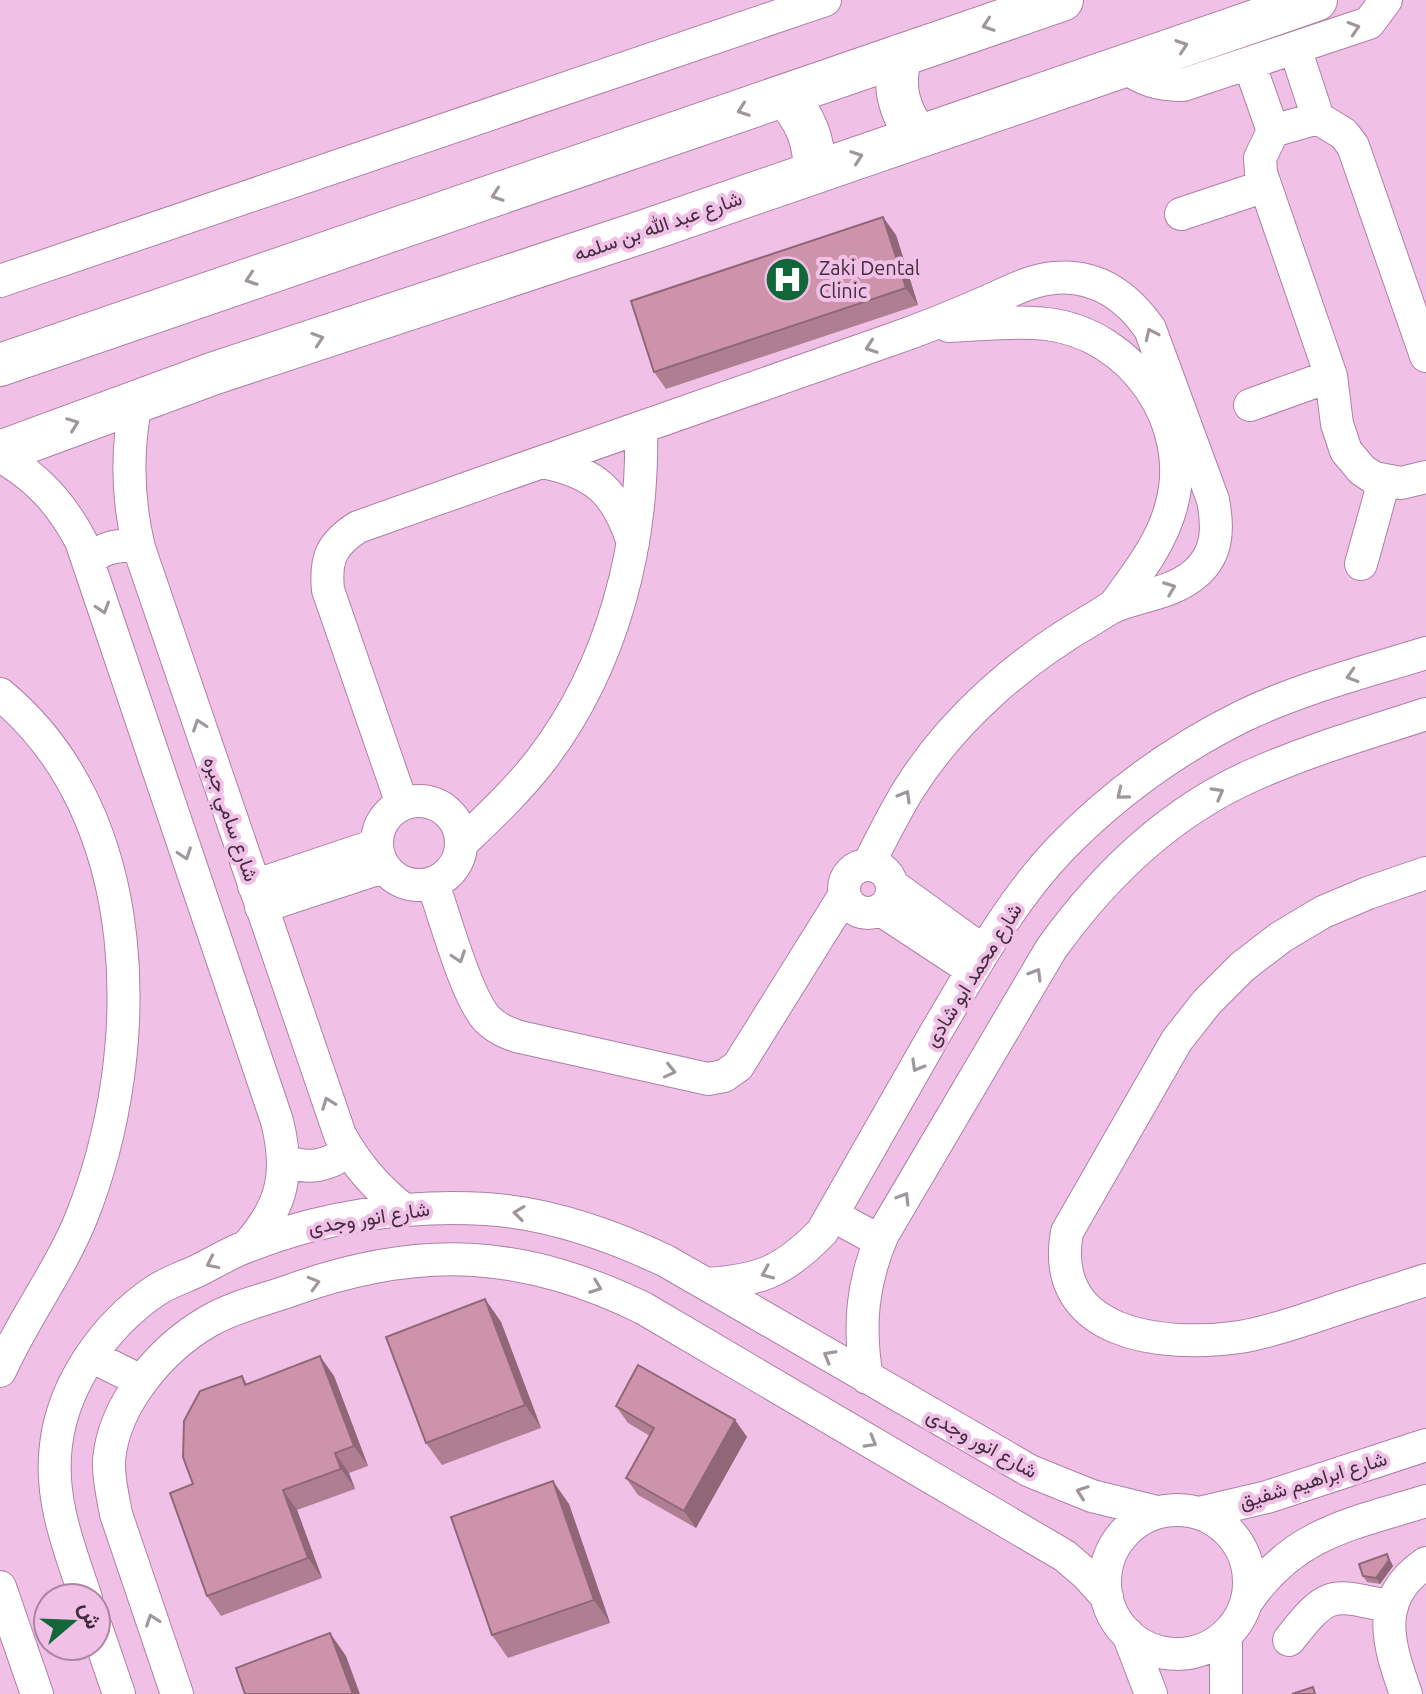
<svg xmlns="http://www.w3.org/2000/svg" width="1426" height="1694" viewBox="0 0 1426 1694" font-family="Ubuntu,Vazirmatn,sans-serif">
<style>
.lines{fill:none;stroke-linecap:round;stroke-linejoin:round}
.minor-casing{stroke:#ae80a5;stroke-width:34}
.major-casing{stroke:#ae80a5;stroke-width:44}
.minor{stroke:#fff;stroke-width:32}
.major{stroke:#fff;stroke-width:42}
.wall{fill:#b07e92}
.shaded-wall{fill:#906777}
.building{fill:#cd93aa;stroke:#906777;stroke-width:2}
.oneway{stroke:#a0969e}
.labels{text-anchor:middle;stroke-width:8;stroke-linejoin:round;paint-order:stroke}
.street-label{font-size:20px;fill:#412d3d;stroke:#f1c0e7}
.poi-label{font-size:20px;fill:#412d3d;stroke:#f1c0e7;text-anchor:start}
</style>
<rect width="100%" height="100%" fill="#f1c0e7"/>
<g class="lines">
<defs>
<path id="minor" d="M 1295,48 L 1318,118
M 1249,63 L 1273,131
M 1123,66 C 1143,80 1158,85 1183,85 L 1369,23 L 1386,0
M 1181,214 L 1265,186
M 0,281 L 825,0
M 949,326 C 981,325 1015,320 1047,324 C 1132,334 1195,424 1171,507 C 1161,545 1135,576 1113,607
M 1426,356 L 1353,146 L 1344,134 L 1318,118 L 1273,131 L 1260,158 L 1261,173 L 1331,376 L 1337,424 L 1346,451 L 1362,470 L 1374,478 L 1401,483 L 1426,477
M 136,402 C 126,452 127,498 139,548 L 340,1135 C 357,1166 377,1188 404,1210
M 1250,405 L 1331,376
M 0,456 C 37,477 61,503 81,541 L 277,1121 C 290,1173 283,1206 247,1246
M 542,462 C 595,472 617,492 633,543
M 88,562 C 102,547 119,543 139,548
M 1361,564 L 1384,481
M 0,694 C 147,815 147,1051 82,1216 C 60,1271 24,1317 0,1371
M377 843a42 42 0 1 1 84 0a42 42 0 1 1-84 0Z
M 402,804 L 328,590 C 325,559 331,544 358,527 C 535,464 712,402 890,340 C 922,329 954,316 986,302 C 1007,293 1030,280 1054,278 C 1096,274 1127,296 1150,329 L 1213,500 C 1218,526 1219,553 1196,573 C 1172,594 1140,595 1112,607 C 1105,611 1098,616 1091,620 C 1020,661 953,719 909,789 C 894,813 881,840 868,865
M 461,844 C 489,817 517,791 541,760 C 613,666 644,544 641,428
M844 889a24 24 0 1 1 48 0a24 24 0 1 1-48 0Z
M 1426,873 L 1368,893 L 1323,912 L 1281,937 L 1242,967 L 1207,1002 L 1177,1040 L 1067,1232 C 1048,1336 1163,1348 1240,1337 C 1266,1333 1291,1324 1316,1316 C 1353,1303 1389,1292 1426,1280
M 433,884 C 445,917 466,996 487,1019 C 497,1029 507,1033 520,1037 L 708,1079 L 724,1076 L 738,1066 L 844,896
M 892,885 L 983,951
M 254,886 L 376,845
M 261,907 L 383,867
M 881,910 L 972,970
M 284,1161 C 309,1170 328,1166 348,1151
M 832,1215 L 880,1241
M 706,1284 C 760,1281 784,1271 822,1232 C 860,1165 898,1099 936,1032 C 974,968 1010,901 1062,847 C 1114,794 1176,749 1243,716 C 1301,688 1365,672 1426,653
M 91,1356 L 141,1381
M 867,1378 C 858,1327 862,1282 883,1234 L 1051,949 C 1104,875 1169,812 1253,775 C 1309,750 1368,733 1426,714
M1105 1582a72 72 0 1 1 144 0a72 72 0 1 1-144 0Z
M 1199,1513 L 1267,1497 L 1426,1445
M 0,1587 L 37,1694
M 86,1598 C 69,1548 49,1498 56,1445 C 63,1384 105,1325 155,1291 C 168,1282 185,1277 199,1270 C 215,1262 231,1252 248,1246 C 321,1217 407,1204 486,1209 C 549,1213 609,1234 666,1261 L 1030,1471 L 1092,1496 L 1157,1512
M 1248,1600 C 1295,1532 1352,1524 1426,1501
M 96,1627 L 119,1694
M 1128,1634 L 1151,1694
M 1289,1640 C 1329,1589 1330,1594 1392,1607
M 177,1694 L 116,1514 C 113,1497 108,1478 109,1460 C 114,1403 162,1348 209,1321 C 233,1307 263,1300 289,1291 C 347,1270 412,1256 474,1260 C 535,1264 589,1282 643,1308 L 1065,1556 L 1087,1575 L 1107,1597
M 1226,1694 L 1226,1636
M 1406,1694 C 1388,1643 1373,1599 1426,1563"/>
<path id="major" d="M 901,55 C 892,86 898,111 918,136
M 785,96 C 806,119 814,140 815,172
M 0,365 L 1062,0
M 0,452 L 212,374 L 645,231 L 1316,0"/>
</defs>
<!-- minor casing -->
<use href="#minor" class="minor-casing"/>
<!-- major casing -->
<use href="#major" class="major-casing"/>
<!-- minor -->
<use href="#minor" class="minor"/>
<!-- major -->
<use href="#major" class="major"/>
</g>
<!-- wall -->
<path class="wall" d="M 896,235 L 918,305 L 666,389 L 654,372 Z
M 485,1299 L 501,1322 L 541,1428 L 442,1465 L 426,1443 Z
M 242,1376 L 247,1384 L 334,1376 L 368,1466 L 349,1473 L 355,1489 L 297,1510 L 322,1578 L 221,1616 L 207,1596 L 193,1484 Z
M 616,1406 L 735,1420 L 747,1437 L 696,1528 L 638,1495 L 626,1478 L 650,1436 L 628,1423 Z
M 569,1504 L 610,1623 L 508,1658 L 492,1635 Z
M 1387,1554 L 1393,1566 L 1380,1584 L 1367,1582 L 1363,1576 Z"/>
<!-- shaded-wall -->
<path class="shaded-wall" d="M 883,217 L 896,235 L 918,305 L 906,288 Z
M 485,1299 L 501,1322 L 541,1428 L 525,1405 Z
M 320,1356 L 334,1376 L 368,1466 L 354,1446 Z
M 735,1420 L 747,1437 L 696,1528 L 684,1511 Z
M 335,1453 L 349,1473 L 355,1489 L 341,1469 Z
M 553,1481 L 569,1504 L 610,1623 L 594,1600 Z
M 283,1490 L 297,1510 L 322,1578 L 308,1558 Z
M 1387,1554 L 1393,1566 L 1380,1584 L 1376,1578 Z
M 330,1633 L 346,1656 L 360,1694 L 353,1694 Z"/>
<!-- building -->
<path class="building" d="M 883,217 L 906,288 L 654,372 L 631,301 Z
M 485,1299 L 525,1405 L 426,1443 L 386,1337 Z
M 320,1356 L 354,1446 L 335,1453 L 341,1469 L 283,1490 L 308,1558 L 207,1596 L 170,1493 L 193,1484 L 183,1457 L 184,1421 L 200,1391 L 242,1376 L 245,1385 Z
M 638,1365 L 735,1420 L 684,1511 L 626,1478 L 654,1428 L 616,1406 Z
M 553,1481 L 594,1600 L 492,1635 L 451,1517 Z
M 1387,1554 L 1389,1560 L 1376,1578 L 1363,1576 L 1359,1564 Z
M 330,1633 L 353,1694 L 245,1694 L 236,1668 Z
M 1313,1687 L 1315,1694 L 1292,1694 Z"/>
<!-- one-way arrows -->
<defs><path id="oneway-chevron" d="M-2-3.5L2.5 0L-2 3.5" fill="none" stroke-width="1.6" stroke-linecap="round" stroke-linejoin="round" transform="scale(2)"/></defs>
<g class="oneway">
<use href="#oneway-chevron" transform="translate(988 25) rotate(161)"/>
<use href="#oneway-chevron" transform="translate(1354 28) rotate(-18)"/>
<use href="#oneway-chevron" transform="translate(1182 46) rotate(-19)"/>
<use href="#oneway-chevron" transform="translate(743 110) rotate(161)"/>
<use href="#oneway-chevron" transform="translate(857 157) rotate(-19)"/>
<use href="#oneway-chevron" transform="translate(497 195) rotate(161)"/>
<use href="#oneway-chevron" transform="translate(251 279) rotate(161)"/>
<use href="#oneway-chevron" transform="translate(1151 334) rotate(-115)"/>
<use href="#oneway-chevron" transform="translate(318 339) rotate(-18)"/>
<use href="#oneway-chevron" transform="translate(871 347) rotate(161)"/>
<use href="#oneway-chevron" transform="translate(73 424) rotate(-20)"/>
<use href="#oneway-chevron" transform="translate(1170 588) rotate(-21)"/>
<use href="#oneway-chevron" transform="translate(103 608) rotate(72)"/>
<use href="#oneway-chevron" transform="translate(1352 676) rotate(163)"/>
<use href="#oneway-chevron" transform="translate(199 725) rotate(-109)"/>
<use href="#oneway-chevron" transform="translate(1218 793) rotate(-29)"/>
<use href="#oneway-chevron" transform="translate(1122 794) rotate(141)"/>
<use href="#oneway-chevron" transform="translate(905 796) rotate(-60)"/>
<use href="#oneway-chevron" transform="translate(185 854) rotate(71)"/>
<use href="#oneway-chevron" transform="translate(459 957) rotate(71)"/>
<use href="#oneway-chevron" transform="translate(1036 974) rotate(-59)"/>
<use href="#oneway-chevron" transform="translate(917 1066) rotate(120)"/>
<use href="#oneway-chevron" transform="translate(670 1071) rotate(13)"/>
<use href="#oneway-chevron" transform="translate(328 1103) rotate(-110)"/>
<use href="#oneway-chevron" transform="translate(904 1198) rotate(-59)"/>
<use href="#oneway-chevron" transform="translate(519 1213) rotate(-172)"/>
<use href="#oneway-chevron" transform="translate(212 1263) rotate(154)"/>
<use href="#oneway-chevron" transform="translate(767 1273) rotate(157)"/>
<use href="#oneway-chevron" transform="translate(314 1283) rotate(-16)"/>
<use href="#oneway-chevron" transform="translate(596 1287) rotate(21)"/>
<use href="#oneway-chevron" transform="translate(829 1356) rotate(-150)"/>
<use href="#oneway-chevron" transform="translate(871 1442) rotate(30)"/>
<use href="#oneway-chevron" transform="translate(1082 1492) rotate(-160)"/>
<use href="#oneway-chevron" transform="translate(152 1620) rotate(-109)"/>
</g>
<!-- icons -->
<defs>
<symbol id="hospital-disc" viewBox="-11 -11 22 22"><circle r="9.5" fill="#116739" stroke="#f1c0e7"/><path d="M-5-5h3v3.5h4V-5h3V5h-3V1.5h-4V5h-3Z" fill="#fff"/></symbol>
</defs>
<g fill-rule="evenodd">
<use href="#hospital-disc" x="762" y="254" width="51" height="51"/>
</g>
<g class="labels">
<!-- street labels -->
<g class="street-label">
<text transform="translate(658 226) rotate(-19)" y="7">شارع عبد الله بن سلمه</text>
<text transform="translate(231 819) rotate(71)" y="7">شارع سامي جبره</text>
<text transform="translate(973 975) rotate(-58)" y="7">شارع محمد ابو شادى</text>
<text transform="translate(369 1218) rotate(-9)" y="7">شارع انور وجدى</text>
<text transform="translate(982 1443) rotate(29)" y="7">شارع انور وجدى</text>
<text transform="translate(1313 1480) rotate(-17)" y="7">شارع ابراهيم شفيق</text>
</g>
<!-- poi labels -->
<g class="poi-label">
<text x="819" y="275">Zaki Dental<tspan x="819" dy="23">Clinic</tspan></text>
</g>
</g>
<!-- north arrow -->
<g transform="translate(72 1622) rotate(71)"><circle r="38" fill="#f1c0e7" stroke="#ab85a3" stroke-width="2"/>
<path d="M0-6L14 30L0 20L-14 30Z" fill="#116739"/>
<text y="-12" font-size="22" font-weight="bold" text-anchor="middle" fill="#412d3d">ش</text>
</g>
</svg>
